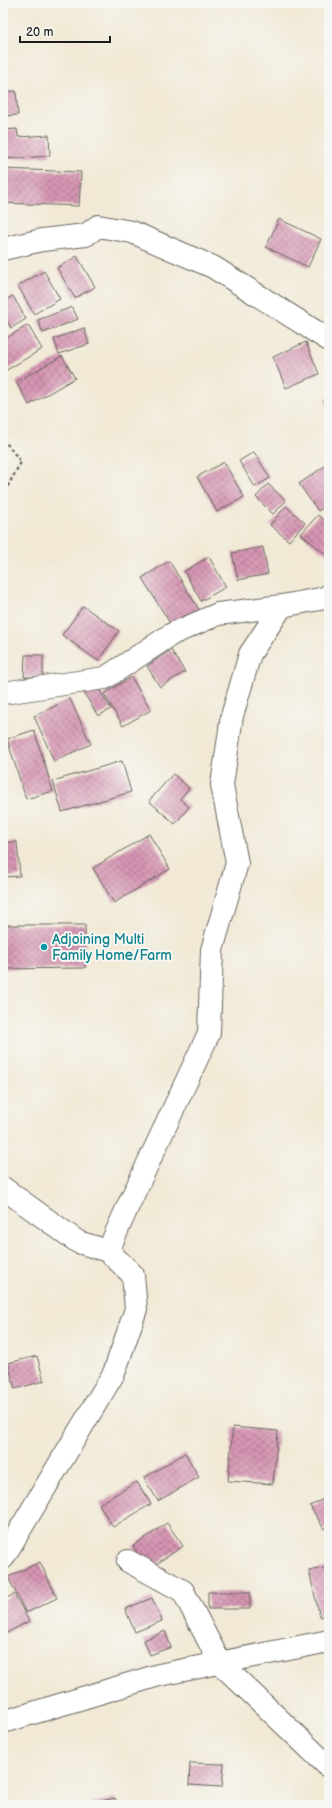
<svg xmlns="http://www.w3.org/2000/svg" width="332" height="1808" viewBox="0 0 332 1808" font-family="'Balsamiq Sans',sans-serif">
<style>
.building{fill:url(#building-cross-hatch)}
.lines{fill:none;stroke-linecap:round;stroke-linejoin:round}
.street-casing{stroke:#67645d;stroke-width:24}
.path{stroke:#67645d;stroke-width:2.5;stroke-dasharray:3 3;stroke-linecap:butt}
.street{stroke:#fff;stroke-width:22}
.culture-dot{fill:#0f9aa8;stroke:#f6f6f2;stroke-width:1.5}
.labels{text-anchor:middle;stroke-width:4;stroke-linejoin:round;paint-order:stroke}
.culture-label{font-size:14px;fill:#0d838f;stroke:#f6f6f2;text-anchor:start}
</style>
<defs>
<pattern id="building-cross-hatch" width="8" height="8" patternUnits="userSpaceOnUse"><rect width="8" height="8" fill="#d695b3"/><path d="M0 0l8 8M0 8l8-8" fill="none" stroke="#ad7991"/></pattern>
</defs>
<rect width="100%" height="100%" fill="#f6f6f2"/>
<filter id="ink" filterUnits="userSpaceOnUse"><feTurbulence type="fractalNoise" baseFrequency=".025" numOctaves="2"/><feDisplacementMap in="SourceGraphic" scale="8" xChannelSelector="R" yChannelSelector="G"/><feConvolveMatrix kernelMatrix="1 2 1 2 8 2 1 2 1" color-interpolation-filters="sRGB"/></filter>
<filter id="wash" filterUnits="userSpaceOnUse"><feTurbulence type="fractalNoise" baseFrequency=".012" numOctaves="4" result="noise"/><feDisplacementMap in="SourceGraphic" scale="16" xChannelSelector="R" yChannelSelector="G"/><feGaussianBlur stdDeviation="0.9" result="paint"/><feColorMatrix in="noise" values="0 0 0 0 0 0 0 0 0 0 0 0 0 0 0 0 0 1.4 0 .05"/><feComposite in="paint" operator="in"/></filter>
<g filter="url(#wash)">
<rect width="100%" height="100%" fill="#f1e9d5"/>
<g id="blocks">
<!-- building -->
<path class="building" d="M 16,91 L 18,115 L 3,116 L 3,92 Z
M 17,129 L 18,137 L 49,135 L 50,156 L 3,159 L 3,130 Z
M 3,169 L 81,172 L 79,206 L 3,203 Z
M 279,219 L 321,239 L 308,267 L 266,247 Z
M 77,256 L 95,287 L 75,298 L 57,268 Z
M 44,271 L 60,299 L 34,314 L 18,286 Z
M 13,296 L 26,319 L 11,328 L 3,314 L 3,301 Z
M 72,307 L 78,319 L 43,333 L 38,320 Z
M 28,325 L 42,349 L 5,371 L 3,367 L 3,340 Z
M 84,328 L 89,344 L 59,354 L 54,339 Z
M 306,342 L 319,374 L 286,388 L 273,357 Z
M 62,356 L 75,378 L 29,405 L 16,382 Z
M 329,398 L 329,412 L 325,399 Z
M 254,452 L 270,478 L 255,487 L 239,461 Z
M 224,462 L 244,497 L 217,512 L 197,477 Z
M 329,463 L 329,504 L 318,511 L 299,484 Z
M 268,484 L 286,501 L 273,514 L 256,497 Z
M 286,506 L 305,523 L 289,541 L 270,525 Z
M 318,515 L 329,524 L 329,549 L 325,554 L 301,534 Z
M 263,547 L 268,574 L 238,580 L 232,553 Z
M 209,557 L 226,587 L 201,601 L 184,571 Z
M 169,561 L 200,611 L 173,628 L 142,578 Z
M 83,606 L 119,631 L 98,661 L 62,635 Z
M 171,650 L 185,672 L 160,687 L 147,666 Z
M 25,655 L 43,655 L 43,677 L 24,677 Z
M 131,677 L 151,710 L 123,726 L 104,694 Z
M 97,686 L 111,709 L 98,716 L 84,693 Z
M 70,699 L 91,744 L 54,761 L 34,716 Z
M 34,730 L 53,791 L 26,799 L 7,739 Z
M 122,761 L 131,792 L 62,812 L 53,781 Z
M 173,774 L 189,788 L 180,799 L 189,807 L 175,824 L 149,801 Z
M 149,834 L 170,869 L 114,903 L 93,868 Z
M 17,842 L 20,876 L 3,877 L 3,843 Z
M 3,925 L 85,925 L 85,968 L 3,969 Z
M 37,1356 L 44,1381 L 15,1389 L 8,1363 Z
M 233,1427 L 278,1431 L 273,1484 L 228,1481 Z
M 185,1453 L 199,1477 L 158,1501 L 144,1478 Z
M 137,1482 L 151,1504 L 113,1527 L 99,1504 Z
M 327,1497 L 329,1500 L 329,1526 L 324,1529 L 310,1506 Z
M 167,1523 L 183,1546 L 149,1569 L 133,1546 Z
M 40,1562 L 57,1598 L 26,1613 L 8,1577 Z
M 329,1567 L 329,1614 L 320,1617 L 309,1571 Z
M 208,1592 L 250,1592 L 250,1609 L 208,1609 Z
M 14,1594 L 29,1621 L 3,1635 L 3,1600 Z
M 152,1598 L 162,1621 L 135,1632 L 125,1609 Z
M 165,1631 L 171,1647 L 150,1655 L 144,1640 Z
M 190,1763 L 224,1764 L 222,1787 L 189,1785 Z
M 115,1798 L 117,1805 L 88,1805 L 88,1804 Z"/>
</g>
</g>
<g filter="url(#ink)">
<use href="#blocks" fill-opacity="0" stroke="#67645d" stroke-width="1"/>
<g class="lines">
<defs>
<path id="street" d="M 3,249 L 42,240 L 86,235 L 98,226 L 132,232 L 213,267 L 329,340
M 3,693 L 105,678 L 172,634 L 218,614 L 282,606
M 3,1188 L 78,1242 L 108,1251 L 133,1275 L 136,1309 L 114,1373 L 3,1558
M 108,1251 L 128,1206 L 209,1033 L 212,950 L 237,863 L 222,785 L 232,716 L 250,654 L 282,606 L 325,598 L 329,595
M 128,1561 L 183,1591 L 220,1663 L 329,1767
M 3,1722 L 159,1675 L 329,1641"/>
</defs>
<!-- street casing -->
<use href="#street" class="street-casing"/>
<!-- path -->
<path class="path" d="M 3,439 L 21,462 L 5,491 L 3,492"/>
<!-- street -->
<use href="#street" class="street"/>
</g>
</g>
<!-- markers -->
<circle class="culture-dot" cx="44" cy="947" r="4"/>
<g class="labels">
<!-- culture labels -->
<g class="culture-label">
<text x="52" y="944">Adjoining Multi<tspan x="52" dy="16">Family Home/Farm</tspan></text>
</g>
</g>
<!-- margin -->
<rect width="332" height="1808" fill="none" stroke="#f6f6f2" stroke-width="16"/>
<!-- scale -->
<path d="M20 36v6h90v-6" fill="none" stroke="#1c1c1c" stroke-width="2"/>
<text x="26" y="36" font-size="12" fill="#1c1c1c" stroke="#f6f6f2" stroke-width="3" paint-order="stroke">20 m</text>
</svg>
